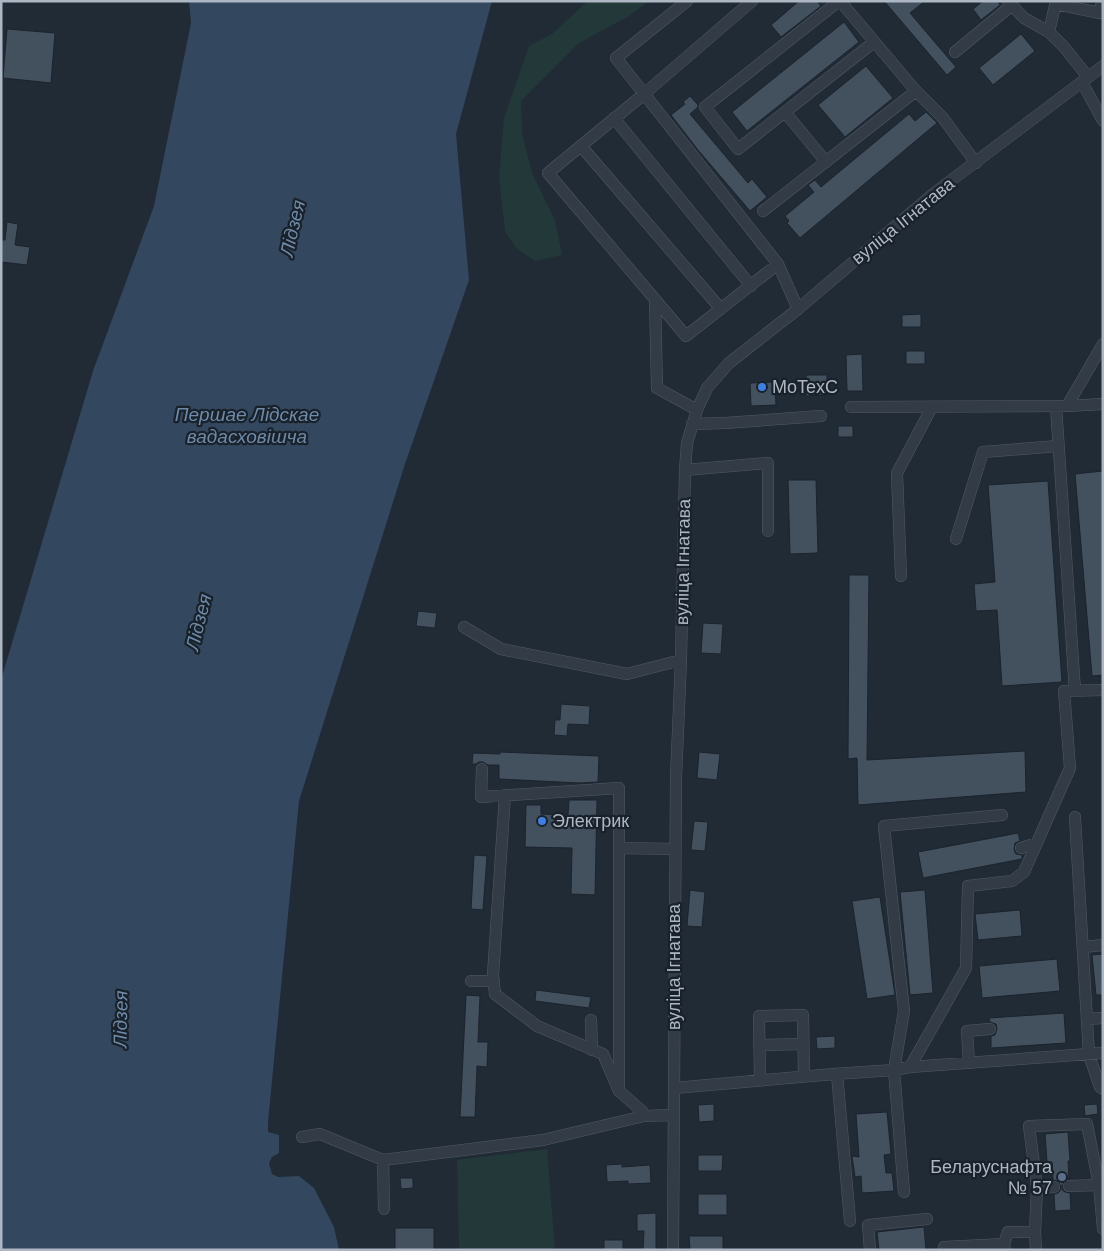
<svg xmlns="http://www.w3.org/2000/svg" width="1104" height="1251" viewBox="0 0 1104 1251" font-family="Helvetica,sans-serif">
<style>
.green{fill:#233838}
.water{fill:#33475e}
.building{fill:#43505e;stroke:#1b232d}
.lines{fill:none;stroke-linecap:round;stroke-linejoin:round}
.minor-casing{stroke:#515a64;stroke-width:12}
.minor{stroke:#333c46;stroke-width:11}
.shop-dot{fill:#3f7fe0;stroke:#19212b;stroke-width:2}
.service-dot{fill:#5c6f8a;stroke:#19212b;stroke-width:2}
.labels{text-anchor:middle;stroke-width:4.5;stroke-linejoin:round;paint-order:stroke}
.street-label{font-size:18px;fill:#adb7c3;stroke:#19212b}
.poi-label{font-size:18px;fill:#adb7c3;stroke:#19212b;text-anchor:start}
.water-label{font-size:19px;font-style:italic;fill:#6e8aa8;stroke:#19212b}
</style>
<rect width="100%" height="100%" fill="#202b36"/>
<!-- green -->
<path class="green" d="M 588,1 L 649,1 L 629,16 L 579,43 L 521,101 L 522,133 L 532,173 L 555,220 L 562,255 L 535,261 L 516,248 L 505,231 L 499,178 L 504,118 L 529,46 L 552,34 Z
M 547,1149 L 555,1250 L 459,1250 L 457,1160 Z"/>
<!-- water -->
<path class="water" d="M 189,1 L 492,1 L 456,134 L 469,280 L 405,464 L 299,801 L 268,1122 L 268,1132 L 279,1135 L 279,1153 L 272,1157 L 269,1163 L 272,1174 L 278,1177 L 299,1176 L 314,1188 L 334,1227 L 339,1250 L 1,1250 L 1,680 L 93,371 L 154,206 L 191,23 Z"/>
<!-- building -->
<path class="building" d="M 799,1 L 817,1 L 821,6 L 781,37 L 771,25 Z
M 884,1 L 925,1 L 910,13 L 956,67 L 947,75 Z
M 983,1 L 998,1 L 1000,5 L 981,20 L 973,9 Z
M 844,22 L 859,42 L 747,131 L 732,112 Z
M 7,29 L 55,33 L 51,83 L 3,78 Z
M 1021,34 L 1035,51 L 993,85 L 979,68 Z
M 866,66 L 893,98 L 845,137 L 818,105 Z
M 690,96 L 698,105 L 698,107 L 690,114 L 748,183 L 752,179 L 767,197 L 750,211 L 698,150 L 671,115 L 685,104 L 683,102 Z
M 926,112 L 937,123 L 800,238 L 787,223 L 789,221 L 785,216 L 814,192 L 808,185 L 815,180 L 821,187 L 909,114 L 915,121 Z
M 7,222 L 18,224 L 15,245 L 30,247 L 27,265 L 1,262 L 1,240 L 5,240 Z
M 921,314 L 921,327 L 902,327 L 902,315 Z
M 906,351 L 925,351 L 925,364 L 906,364 Z
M 862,354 L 863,391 L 847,391 L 846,355 Z
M 806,375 L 827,375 L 827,395 L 806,396 Z
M 775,382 L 776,405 L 751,406 L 750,383 Z
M 838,426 L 853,426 L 853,437 L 838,437 Z
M 1103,471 L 1103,675 L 1092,676 L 1075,474 Z
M 788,480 L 816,480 L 818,553 L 790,554 Z
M 1048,481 L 1062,682 L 1002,686 L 997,610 L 976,611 L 974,584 L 995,582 L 988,485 Z
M 849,575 L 869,575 L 867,760 L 1025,751 L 1026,792 L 858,805 L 857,758 L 848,759 Z
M 418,611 L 437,613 L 435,628 L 416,626 Z
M 703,623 L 723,624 L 721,654 L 701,653 Z
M 561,704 L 590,706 L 589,725 L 568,724 L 567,736 L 554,735 L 555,720 L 560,720 Z
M 500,752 L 599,756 L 598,782 L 579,783 L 499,779 L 499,765 L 488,765 L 483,762 L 479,762 L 476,764 L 472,764 L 473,753 L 500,754 Z
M 699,752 L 720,754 L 717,780 L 697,778 Z
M 569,800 L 597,800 L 595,895 L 571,894 L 572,848 L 525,847 L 526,805 L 541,805 L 541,814 L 568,815 Z
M 694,821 L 708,822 L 705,851 L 691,850 Z
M 1018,833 L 1020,841 L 1015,843 L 1014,850 L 1016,854 L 1022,855 L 1022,859 L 923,878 L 918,852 Z
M 474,855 L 487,856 L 483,910 L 471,909 Z
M 690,890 L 705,892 L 702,927 L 687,926 Z
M 925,890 L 933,993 L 910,995 L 900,892 Z
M 880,897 L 895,995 L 867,999 L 852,901 Z
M 1020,910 L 1022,936 L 978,940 L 975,914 Z
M 1103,954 L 1103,995 L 1096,995 L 1092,955 Z
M 1057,959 L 1060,991 L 982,998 L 979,966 Z
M 536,990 L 591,997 L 589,1008 L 535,1001 Z
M 466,995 L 480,996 L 478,1042 L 488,1042 L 487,1067 L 477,1066 L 475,1117 L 460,1117 Z
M 1064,1013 L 1066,1043 L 991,1048 L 991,1036 L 995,1035 L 997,1029 L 996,1024 L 990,1022 L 989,1018 Z
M 835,1036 L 835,1048 L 817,1049 L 816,1037 Z
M 714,1104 L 714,1121 L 699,1122 L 698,1105 Z
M 1097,1104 L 1098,1114 L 1085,1116 L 1084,1105 Z
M 887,1112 L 891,1154 L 884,1155 L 886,1173 L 892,1173 L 894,1191 L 862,1193 L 861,1176 L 855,1177 L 852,1156 L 859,1157 L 856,1114 Z
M 1068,1132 L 1070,1161 L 1068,1161 L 1069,1178 L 1065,1180 L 1062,1186 L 1062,1190 L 1065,1192 L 1070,1193 L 1071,1210 L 1055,1211 L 1054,1194 L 1058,1193 L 1060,1191 L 1061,1186 L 1058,1181 L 1053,1180 L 1052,1162 L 1047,1162 L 1045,1134 Z
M 698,1155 L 723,1155 L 722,1171 L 698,1171 Z
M 622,1164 L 622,1167 L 650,1165 L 651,1183 L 628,1184 L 628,1181 L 607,1182 L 606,1165 Z
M 400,1178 L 413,1178 L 413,1188 L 401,1189 Z
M 698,1194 L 727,1194 L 727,1215 L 698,1215 Z
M 656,1213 L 656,1250 L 643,1250 L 644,1231 L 637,1231 L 637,1214 Z
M 924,1227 L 926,1250 L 879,1250 L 877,1232 Z
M 395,1228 L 434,1228 L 434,1250 L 395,1250 Z
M 689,1236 L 723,1236 L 723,1250 L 690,1250 Z
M 604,1240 L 623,1240 L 623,1250 L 604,1250 Z"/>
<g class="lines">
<defs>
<path id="minor" d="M 687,1 L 616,58 L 778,264 L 798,309
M 752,1 L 644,94 L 548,173 L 686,336 L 778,264
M 839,1 L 705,107 L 738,149 L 874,42
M 840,1 L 916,91 L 943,118 L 976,163
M 1008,1 L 1024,18 L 1049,32 L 1064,47 L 1088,77
M 1056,4 L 1100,13 L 1102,1
M 1049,32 L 1056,1
M 955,52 L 1012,5
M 1082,82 L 1103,121
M 785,112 L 826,162
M 614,118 L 751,286
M 581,146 L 721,309
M 763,211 L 916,91
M 655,299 L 657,388 L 697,410
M 1056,406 L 1075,691
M 1067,406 L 1103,344
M 851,407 L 1067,406 L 1103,404
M 692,424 L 725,423 L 821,416
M 685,470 L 768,463 L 768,531
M 956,539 L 983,452 L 1058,446
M 901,576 L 897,473 L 932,407
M 464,627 L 501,649 L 627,674 L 681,660
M 482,769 L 481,797 L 619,788 L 619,1091
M 505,795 L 493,975 L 495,994 L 537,1026 L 603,1054 L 619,1091 L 642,1111 L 644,1116
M 1075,817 L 1089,1055 L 1100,1087 L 1103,1089
M 619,848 L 675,849
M 1021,848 L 1037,843
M 1083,947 L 1103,945
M 471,981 L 494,981
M 1087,1019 L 1103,1018
M 591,1020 L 592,1050
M 759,1045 L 803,1044
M 969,1063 L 967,1031 L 990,1029
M 910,1067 L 966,968 L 968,886 L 1012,881 L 1024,872 L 1070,768 L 1064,691 L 1103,690
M 837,1074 L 850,1221
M 760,1080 L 759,1016 L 803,1015 L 804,1076
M 674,1088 L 834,1074 L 894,1070 L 910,1067 L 1103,1053
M 302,1137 L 320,1134 L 383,1160 L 543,1140 L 644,1116 L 674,1115
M 383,1160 L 384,1209
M 1069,1186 L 1099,1185 L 1103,1229
M 1037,1188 L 1029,1126 L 1087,1124 L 1099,1185
M 904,1192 L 894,1070 L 904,1011 L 884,826 L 1002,815
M 673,1250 L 676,778 L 681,660 L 685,470 L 687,443 L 697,410 L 707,388 L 729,363 L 798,309 L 933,194 L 1103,66
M 870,1250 L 868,1225 L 927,1219
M 944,1250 L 944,1247 L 1004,1244
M 1005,1250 L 1004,1244 L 1008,1232 L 1035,1232
M 1036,1250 L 1035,1232 L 1037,1188 L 1054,1187"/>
</defs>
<!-- minor casing -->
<use href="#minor" class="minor-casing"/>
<!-- minor -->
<use href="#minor" class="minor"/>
</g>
<!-- markers -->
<g class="shop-dot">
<circle cx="762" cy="387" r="5"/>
<circle cx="542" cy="821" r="5"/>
</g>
<circle class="service-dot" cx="1062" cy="1177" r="5"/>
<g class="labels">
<!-- street labels -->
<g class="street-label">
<text transform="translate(903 221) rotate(-39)" y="6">вуліца Ігнатава</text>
<text transform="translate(683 562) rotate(-89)" y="6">вуліца Ігнатава</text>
<text transform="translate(674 967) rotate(-90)" y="6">вуліца Ігнатава</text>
</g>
<!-- poi labels -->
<g class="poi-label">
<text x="772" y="393">MoTexC</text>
<text x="552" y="827">Электрик</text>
<text x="1052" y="1173" text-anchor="end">Беларуснафта<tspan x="1052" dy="21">№ 57</tspan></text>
</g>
<!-- water labels -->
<g class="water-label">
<text transform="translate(292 228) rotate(-77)" y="7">Лідзея</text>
<text x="247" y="421">Першае Лідскае<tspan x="247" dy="22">вадасховішча</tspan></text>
<text transform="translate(198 622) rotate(-76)" y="7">Лідзея</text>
<text transform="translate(120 1019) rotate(-89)" y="7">Лідзея</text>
</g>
</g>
<!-- border -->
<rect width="1104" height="1251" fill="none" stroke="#adb7c3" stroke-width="5"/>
</svg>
